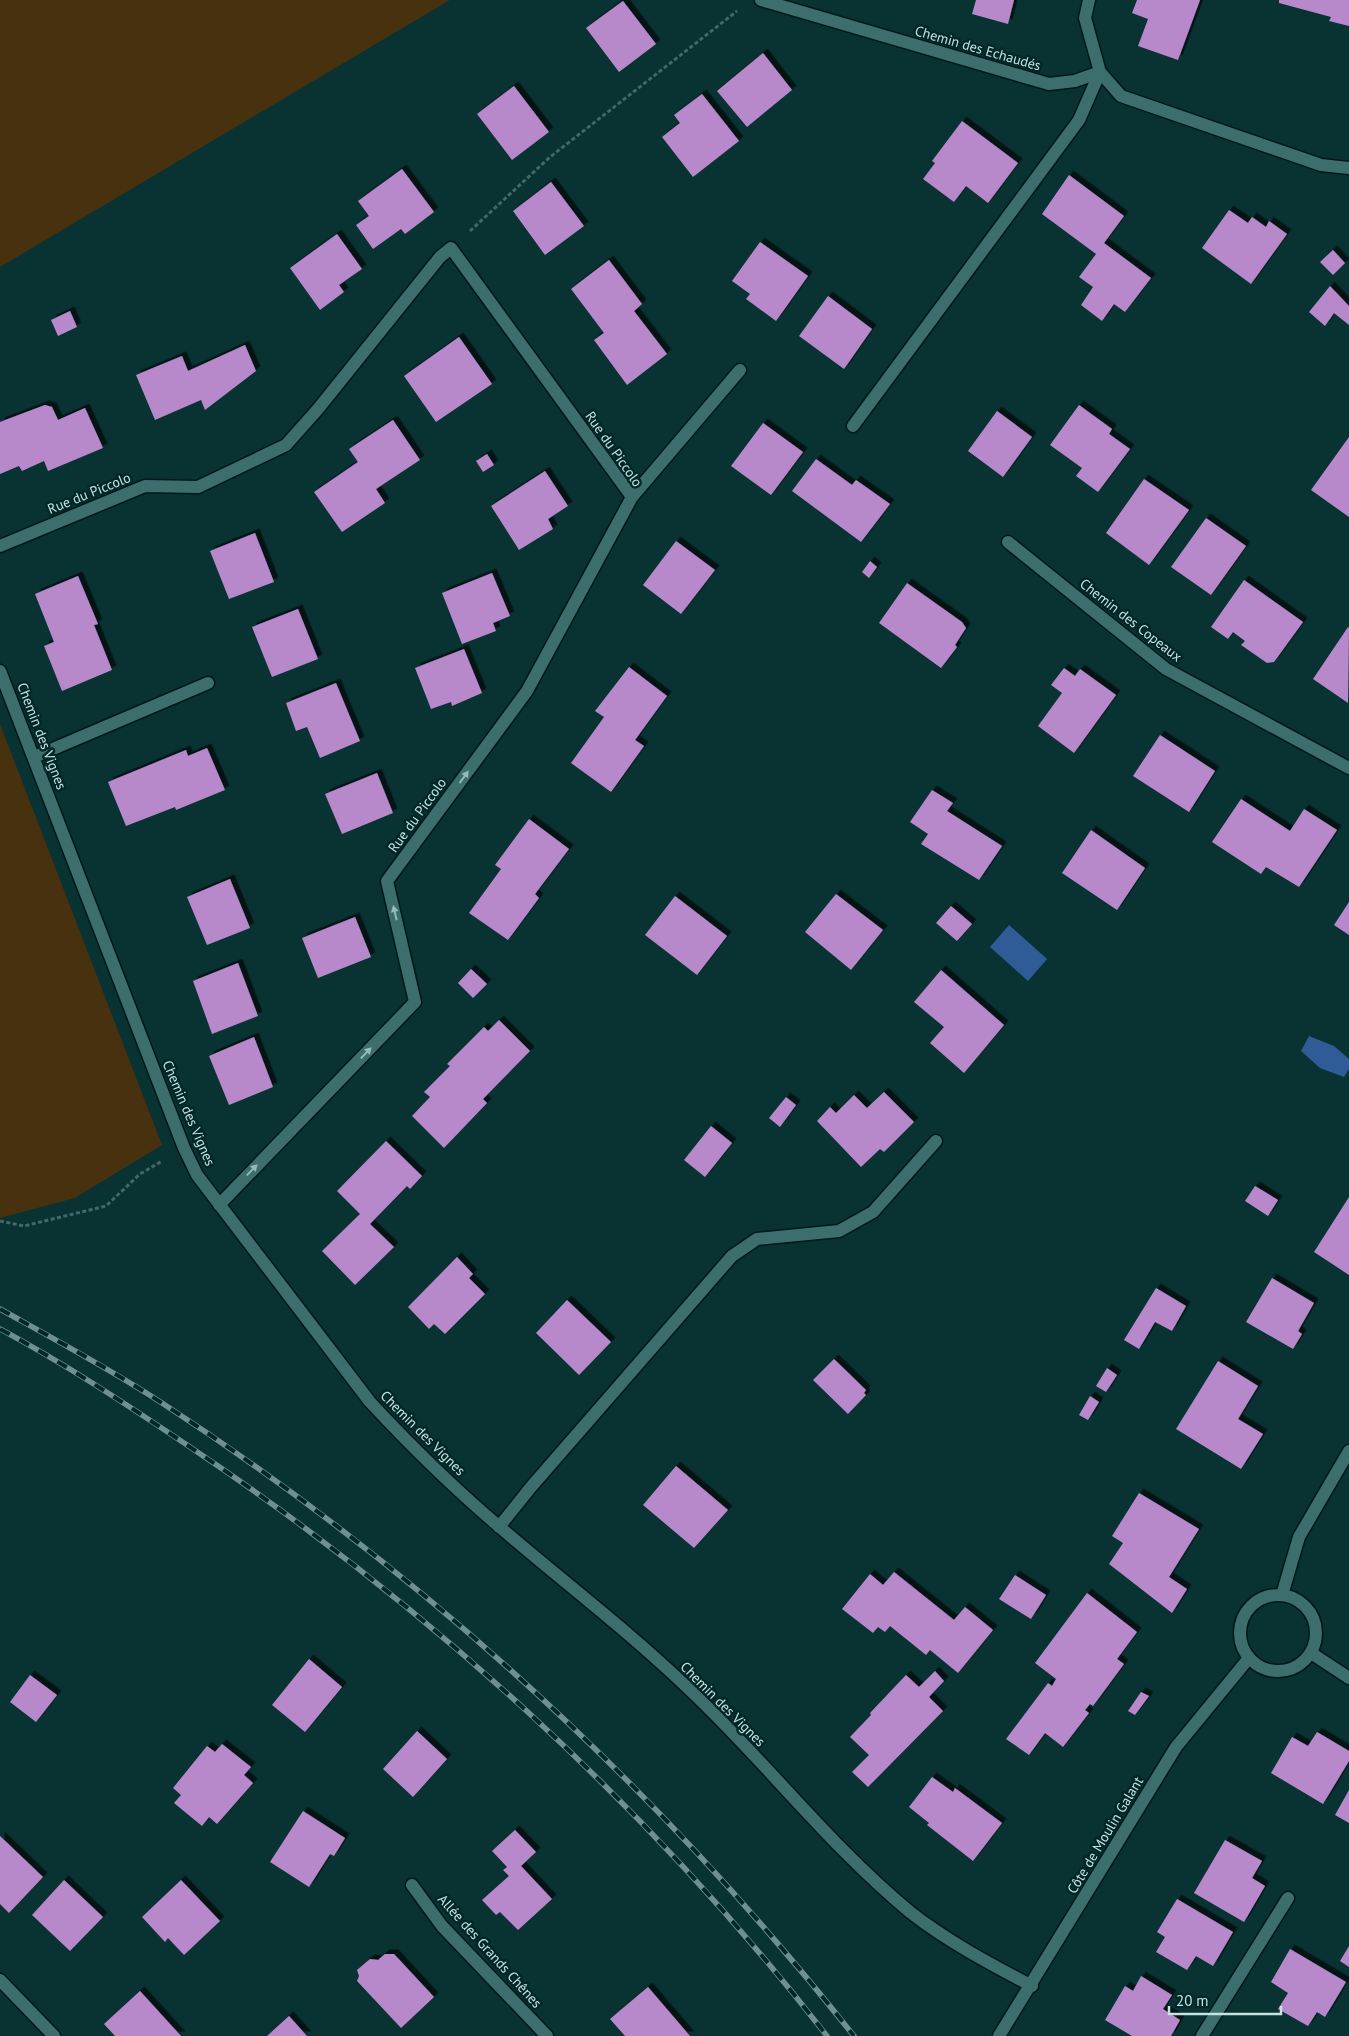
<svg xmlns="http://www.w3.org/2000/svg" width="1349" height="2036" viewBox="0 0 1349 2036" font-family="'PT Sans',sans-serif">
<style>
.green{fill:#47310e}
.water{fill:#2f5c97}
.building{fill:#b788ca;filter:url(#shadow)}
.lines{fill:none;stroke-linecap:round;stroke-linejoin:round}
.minor-casing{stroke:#001818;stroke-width:15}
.path{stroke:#446868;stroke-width:3;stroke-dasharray:4 2.5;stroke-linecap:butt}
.minor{stroke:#3c6e6e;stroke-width:12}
.rail-casing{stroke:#6f9090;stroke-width:5.5}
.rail{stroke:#002828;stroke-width:4;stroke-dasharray:11;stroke-linecap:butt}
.oneway{fill:#97b9b9}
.labels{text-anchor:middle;stroke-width:5;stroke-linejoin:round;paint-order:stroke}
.street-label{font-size:14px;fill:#c8e1e1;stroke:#002828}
</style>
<defs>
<filter id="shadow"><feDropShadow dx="4.5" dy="-4.5" stdDeviation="0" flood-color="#0009"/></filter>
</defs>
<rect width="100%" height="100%" fill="#093232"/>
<!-- green -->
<path class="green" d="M 0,0 L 450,0 L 0,267 Z
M 0,724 L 162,1145 L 75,1198 L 0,1218 Z"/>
<!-- water -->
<path class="water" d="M 1009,925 L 1047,959 L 1028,981 L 990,947 Z
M 1309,1036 L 1334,1046 L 1349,1059 L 1349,1069 L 1344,1077 L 1320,1068 L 1301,1051 Z"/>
<!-- building -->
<path class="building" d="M 976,0 L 1014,0 L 1008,24 L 972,14 Z
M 1137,0 L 1200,0 L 1178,60 L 1138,46 L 1148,19 L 1132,13 Z
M 1279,0 L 1349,0 L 1349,26 L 1329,21 L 1331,17 L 1279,3 Z
M 623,1 L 656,44 L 619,72 L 586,28 Z
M 763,53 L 792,90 L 747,127 L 717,91 Z
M 514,86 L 549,132 L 512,160 L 477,114 Z
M 702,94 L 739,141 L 693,177 L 662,137 L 680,123 L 674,115 Z
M 962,121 L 1018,163 L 988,203 L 966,186 L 954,202 L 923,179 L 935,163 L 932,161 Z
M 402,169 L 434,212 L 405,234 L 401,229 L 373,249 L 356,225 L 369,216 L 358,201 Z
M 1069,175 L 1124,216 L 1104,243 L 1151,278 L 1125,312 L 1114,304 L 1102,321 L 1081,305 L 1093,287 L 1079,277 L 1096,254 L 1042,214 Z
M 551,182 L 584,226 L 545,255 L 513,211 Z
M 1229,210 L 1248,223 L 1252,217 L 1266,227 L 1269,221 L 1287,234 L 1251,284 L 1202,248 Z
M 337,234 L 362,269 L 339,285 L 344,292 L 320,310 L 290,268 Z
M 760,242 L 808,276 L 776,321 L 746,299 L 750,294 L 732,281 Z
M 1333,250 L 1345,263 L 1333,275 L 1320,262 Z
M 609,260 L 642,304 L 634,311 L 667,354 L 627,385 L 594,340 L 604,333 L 571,289 Z
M 1330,286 L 1349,306 L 1349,325 L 1334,313 L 1325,326 L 1309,312 Z
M 828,296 L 872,329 L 844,369 L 799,336 Z
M 70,311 L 77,327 L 58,336 L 51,320 Z
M 459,337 L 492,384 L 436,422 L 404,376 Z
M 245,345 L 256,371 L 205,410 L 201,400 L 155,420 L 136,375 L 182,356 L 188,371 Z
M 45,405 L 52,407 L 58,420 L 85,408 L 103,448 L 48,471 L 44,461 L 22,471 L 19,466 L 0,474 L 0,422 Z
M 1079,405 L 1112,429 L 1109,434 L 1130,449 L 1098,492 L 1076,476 L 1082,468 L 1050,445 Z
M 997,411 L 1032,437 L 1003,477 L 968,451 Z
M 393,420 L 420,460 L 376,489 L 385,503 L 342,532 L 314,492 L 358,462 L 349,449 Z
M 763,423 L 803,452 L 771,495 L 731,466 Z
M 1349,437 L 1349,517 L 1311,490 Z
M 487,454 L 494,465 L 483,472 L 476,461 Z
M 816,459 L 852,485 L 856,480 L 890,504 L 861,542 L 792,491 Z
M 545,471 L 568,506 L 548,519 L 553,529 L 519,550 L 491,506 Z
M 1144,479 L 1189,510 L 1149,565 L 1106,533 Z
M 1206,518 L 1246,546 L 1211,595 L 1171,567 Z
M 255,533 L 274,582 L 229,599 L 210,551 Z
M 676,541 L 715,570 L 681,614 L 643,585 Z
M 870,561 L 877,567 L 869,578 L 862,572 Z
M 492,573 L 510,616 L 493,623 L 496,631 L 462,644 L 442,593 Z
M 78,576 L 98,624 L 94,625 L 112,670 L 62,691 L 44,646 L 54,642 L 35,594 Z
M 1244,580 L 1303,622 L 1274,662 L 1267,663 L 1241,645 L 1245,641 L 1233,632 L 1228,639 L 1211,627 Z
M 907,583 L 962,622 L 966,628 L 955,645 L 957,647 L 941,668 L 879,623 Z
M 298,609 L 318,659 L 272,677 L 252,627 Z
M 1348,627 L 1349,628 L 1348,703 L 1313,679 Z
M 464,649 L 482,693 L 452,706 L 451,702 L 431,709 L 415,668 Z
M 629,667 L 667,696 L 635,740 L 644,746 L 611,792 L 571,763 L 604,717 L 595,711 Z
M 1064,668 L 1075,676 L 1080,669 L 1116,695 L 1074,753 L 1038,726 L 1062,693 L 1051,685 Z
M 336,683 L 360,741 L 320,758 L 307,727 L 296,731 L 286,703 Z
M 1160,735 L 1215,771 L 1189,812 L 1133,776 Z
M 207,748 L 225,790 L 176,810 L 175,807 L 126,826 L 108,782 L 186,750 L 188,756 Z
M 377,773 L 393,813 L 342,834 L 325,794 Z
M 932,790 L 953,803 L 947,811 L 1002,846 L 979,880 L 921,844 L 928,834 L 910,822 Z
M 1241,799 L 1290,831 L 1304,809 L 1337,830 L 1299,887 L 1266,867 L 1261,874 L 1212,842 Z
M 529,819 L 569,849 L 535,894 L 539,898 L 508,940 L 469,913 L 501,869 L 495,865 Z
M 1091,830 L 1145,868 L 1117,910 L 1062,873 Z
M 230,879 L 250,928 L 207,945 L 187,897 Z
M 836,894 L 883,930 L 851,970 L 805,932 Z
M 675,896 L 727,936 L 697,975 L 645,935 Z
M 1349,902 L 1349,935 L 1334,925 Z
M 951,906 L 972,924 L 957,941 L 936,923 Z
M 355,917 L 371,957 L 318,978 L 302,938 Z
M 238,963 L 258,1016 L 212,1034 L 193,981 Z
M 471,969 L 487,984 L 473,998 L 458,983 Z
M 941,970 L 1004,1025 L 964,1073 L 930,1043 L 944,1027 L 914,1002 Z
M 499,1020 L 530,1051 L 483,1099 L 487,1103 L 444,1148 L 412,1116 L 430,1097 L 424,1092 L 450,1066 L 447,1064 L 484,1027 L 488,1031 Z
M 254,1037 L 273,1087 L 229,1105 L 209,1056 Z
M 884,1092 L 914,1122 L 884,1152 L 880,1149 L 861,1167 L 817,1121 L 830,1107 L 836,1113 L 854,1095 L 867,1108 Z
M 786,1097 L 796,1105 L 780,1127 L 769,1118 Z
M 711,1126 L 732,1143 L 705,1177 L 684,1160 Z
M 386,1141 L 422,1176 L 410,1189 L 407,1186 L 370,1224 L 394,1247 L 355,1285 L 322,1251 L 360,1214 L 337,1191 Z
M 1255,1186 L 1278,1200 L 1268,1216 L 1245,1201 Z
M 1349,1197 L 1349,1275 L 1314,1252 Z
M 457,1257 L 473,1274 L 469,1278 L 485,1294 L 445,1334 L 434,1324 L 429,1329 L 408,1307 Z
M 1272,1278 L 1314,1303 L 1298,1331 L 1302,1334 L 1293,1349 L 1246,1322 Z
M 1156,1288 L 1186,1306 L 1172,1331 L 1155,1322 L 1139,1349 L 1124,1340 Z
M 567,1300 L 611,1342 L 579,1375 L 536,1333 Z
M 834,1359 L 866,1390 L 864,1393 L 866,1395 L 848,1414 L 813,1380 Z
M 1218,1361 L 1258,1386 L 1238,1419 L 1263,1434 L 1241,1469 L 1176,1429 Z
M 1107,1368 L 1117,1375 L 1106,1392 L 1096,1386 Z
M 1090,1396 L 1099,1402 L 1088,1420 L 1079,1415 Z
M 676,1466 L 728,1510 L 694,1548 L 643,1505 Z
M 1139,1493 L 1199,1529 L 1169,1577 L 1187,1589 L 1172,1613 L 1109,1564 L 1123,1543 L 1112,1536 Z
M 894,1572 L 954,1620 L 965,1607 L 993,1630 L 958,1673 L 930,1650 L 926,1655 L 890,1626 L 885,1632 L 878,1627 L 873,1633 L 842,1609 L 870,1574 L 883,1585 Z
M 1015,1575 L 1046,1595 L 1031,1619 L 999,1599 Z
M 1087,1593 L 1137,1632 L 1117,1659 L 1124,1664 L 1093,1706 L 1090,1704 L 1085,1710 L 1089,1713 L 1063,1747 L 1045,1733 L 1029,1755 L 1006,1739 L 1048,1683 L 1052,1686 L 1056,1679 L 1035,1663 Z
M 309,1659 L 342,1687 L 305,1732 L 272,1705 Z
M 935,1671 L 944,1681 L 929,1697 L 943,1711 L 868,1787 L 852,1772 L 869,1755 L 850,1737 L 871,1715 L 870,1713 L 906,1675 L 919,1687 Z
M 30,1675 L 57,1695 L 36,1722 L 10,1702 Z
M 1141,1692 L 1149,1696 L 1135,1715 L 1128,1711 Z
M 417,1731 L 447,1759 L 413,1797 L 383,1769 Z
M 1317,1732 L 1349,1751 L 1349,1761 L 1323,1804 L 1271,1773 L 1292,1737 L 1308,1746 Z
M 222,1744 L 251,1767 L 244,1775 L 253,1783 L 217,1824 L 209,1817 L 202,1826 L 174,1803 L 181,1795 L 173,1788 L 207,1746 L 215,1752 Z
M 932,1777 L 953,1792 L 955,1788 L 1002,1823 L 973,1861 L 927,1825 L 929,1823 L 909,1807 Z
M 1349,1790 L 1349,1823 L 1335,1815 Z
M 303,1811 L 345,1838 L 334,1856 L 330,1854 L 309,1887 L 270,1862 Z
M 515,1830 L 536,1852 L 521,1866 L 552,1899 L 518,1930 L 500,1912 L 496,1915 L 482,1900 L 509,1876 L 503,1870 L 507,1867 L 492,1851 Z
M 0,1836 L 43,1877 L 9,1913 L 0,1904 Z
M 1225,1840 L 1262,1861 L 1252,1878 L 1265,1886 L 1244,1922 L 1194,1893 Z
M 64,1880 L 103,1917 L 70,1951 L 32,1915 Z
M 181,1880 L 220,1921 L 184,1955 L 168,1938 L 165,1942 L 142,1917 Z
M 1177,1899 L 1233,1932 L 1213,1966 L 1196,1956 L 1187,1970 L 1156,1952 L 1165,1937 L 1157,1932 Z
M 1349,1946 L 1349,1967 L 1340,1961 Z
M 1290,1949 L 1346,1982 L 1325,2017 L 1317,2012 L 1308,2026 L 1278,2009 L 1288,1993 L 1271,1982 Z
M 385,1954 L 394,1954 L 434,1997 L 401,2028 L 357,1981 L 359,1976 L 357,1970 L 370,1959 L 378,1960 Z
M 1141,1976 L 1172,1995 L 1163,2009 L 1180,2020 L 1171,2036 L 1132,2036 L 1105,2020 L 1125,1986 L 1133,1991 Z
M 648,1987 L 690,2036 L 625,2036 L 610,2019 Z
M 140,1991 L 181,2036 L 115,2036 L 104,2024 Z
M 289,2016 L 307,2036 L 267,2036 Z"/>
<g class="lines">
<defs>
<path id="minor" d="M 761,0 L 1049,84 L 1075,81 L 1100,72
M 1089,0 L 1085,18 L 1100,72 L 1121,96 L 1321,165 L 1349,168
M 853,426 L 1079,120 L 1100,72
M 632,497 L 740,370
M 1008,542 L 1166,669 L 1349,768
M 0,546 L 145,486 L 198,487 L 286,445 L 318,409 L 440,257 L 451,248 L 632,497 L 527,691 L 387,881 L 415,1002 L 219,1205
M 0,671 L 184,1148 L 197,1175 L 370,1402 C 410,1445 457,1491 502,1529 C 565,1583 631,1633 691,1691 C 766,1762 830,1846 910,1912 C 947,1941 990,1964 1032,1986
M 34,757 L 208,683
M 499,1527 L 531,1487 L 732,1256 L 757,1239 L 839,1231 L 873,1212 L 936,1141
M 1282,1595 L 1299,1537 L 1349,1451
M1240 1633a38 38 0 1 1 76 0a38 38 0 1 1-76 0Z
M 1311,1653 L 1349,1678
M 412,1885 L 442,1926 L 547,2036
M 0,1980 L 54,2036
M 999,2036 L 1176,1747 L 1249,1658
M 1202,2036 L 1288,1898"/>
</defs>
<!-- minor casing -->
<use href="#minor" class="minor-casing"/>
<!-- path -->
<path class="path" d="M 470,231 L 550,157 L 737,11
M 0,1221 L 24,1226 L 106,1206 L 140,1174 L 162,1161"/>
<!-- minor -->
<use href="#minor" class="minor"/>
<defs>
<path id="rail" d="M 0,1309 C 54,1339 110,1369 162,1403 C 428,1576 657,1787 854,2036
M 0,1329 C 65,1364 126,1404 187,1445 C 430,1607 648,1806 827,2036"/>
</defs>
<!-- rail casing -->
<use href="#rail" class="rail-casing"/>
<!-- rail -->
<use href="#rail" class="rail"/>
</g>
<!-- one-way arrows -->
<defs><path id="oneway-solid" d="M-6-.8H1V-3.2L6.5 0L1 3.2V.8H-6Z" transform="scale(1.25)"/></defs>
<g class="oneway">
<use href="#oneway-solid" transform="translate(464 777) rotate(-54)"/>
<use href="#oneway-solid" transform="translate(395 913) rotate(-103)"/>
<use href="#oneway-solid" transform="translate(366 1053) rotate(-46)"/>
<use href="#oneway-solid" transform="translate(252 1170) rotate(-46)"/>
</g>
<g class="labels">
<!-- street labels -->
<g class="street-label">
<text transform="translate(978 48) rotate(16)" y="5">Chemin des Echaudés</text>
<text transform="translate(614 449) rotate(55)" y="5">Rue du Piccolo</text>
<text transform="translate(89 493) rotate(-22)" y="5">Rue du Piccolo</text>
<text transform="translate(1131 620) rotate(38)" y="5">Chemin des Copeaux</text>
<text transform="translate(42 736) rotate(69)" y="5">Chemin des Vignes</text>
<text transform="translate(417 815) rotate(-54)" y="5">Rue du Piccolo</text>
<text transform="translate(189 1113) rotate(67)" y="5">Chemin des Vignes</text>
<text transform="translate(423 1433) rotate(45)" y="5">Chemin des Vignes</text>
<text transform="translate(723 1704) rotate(45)" y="5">Chemin des Vignes</text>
<text transform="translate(1105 1835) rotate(-59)" y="5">Côte de Moulin Galant</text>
<text transform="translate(490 1951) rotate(48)" y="5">Allée des Grands Chênes</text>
</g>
</g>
<!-- scale -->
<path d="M1169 2006v8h112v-8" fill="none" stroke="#c8e1e1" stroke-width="2.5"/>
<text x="1176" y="2006" font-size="15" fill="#c8e1e1" stroke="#002828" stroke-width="4" paint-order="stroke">20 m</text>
</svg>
